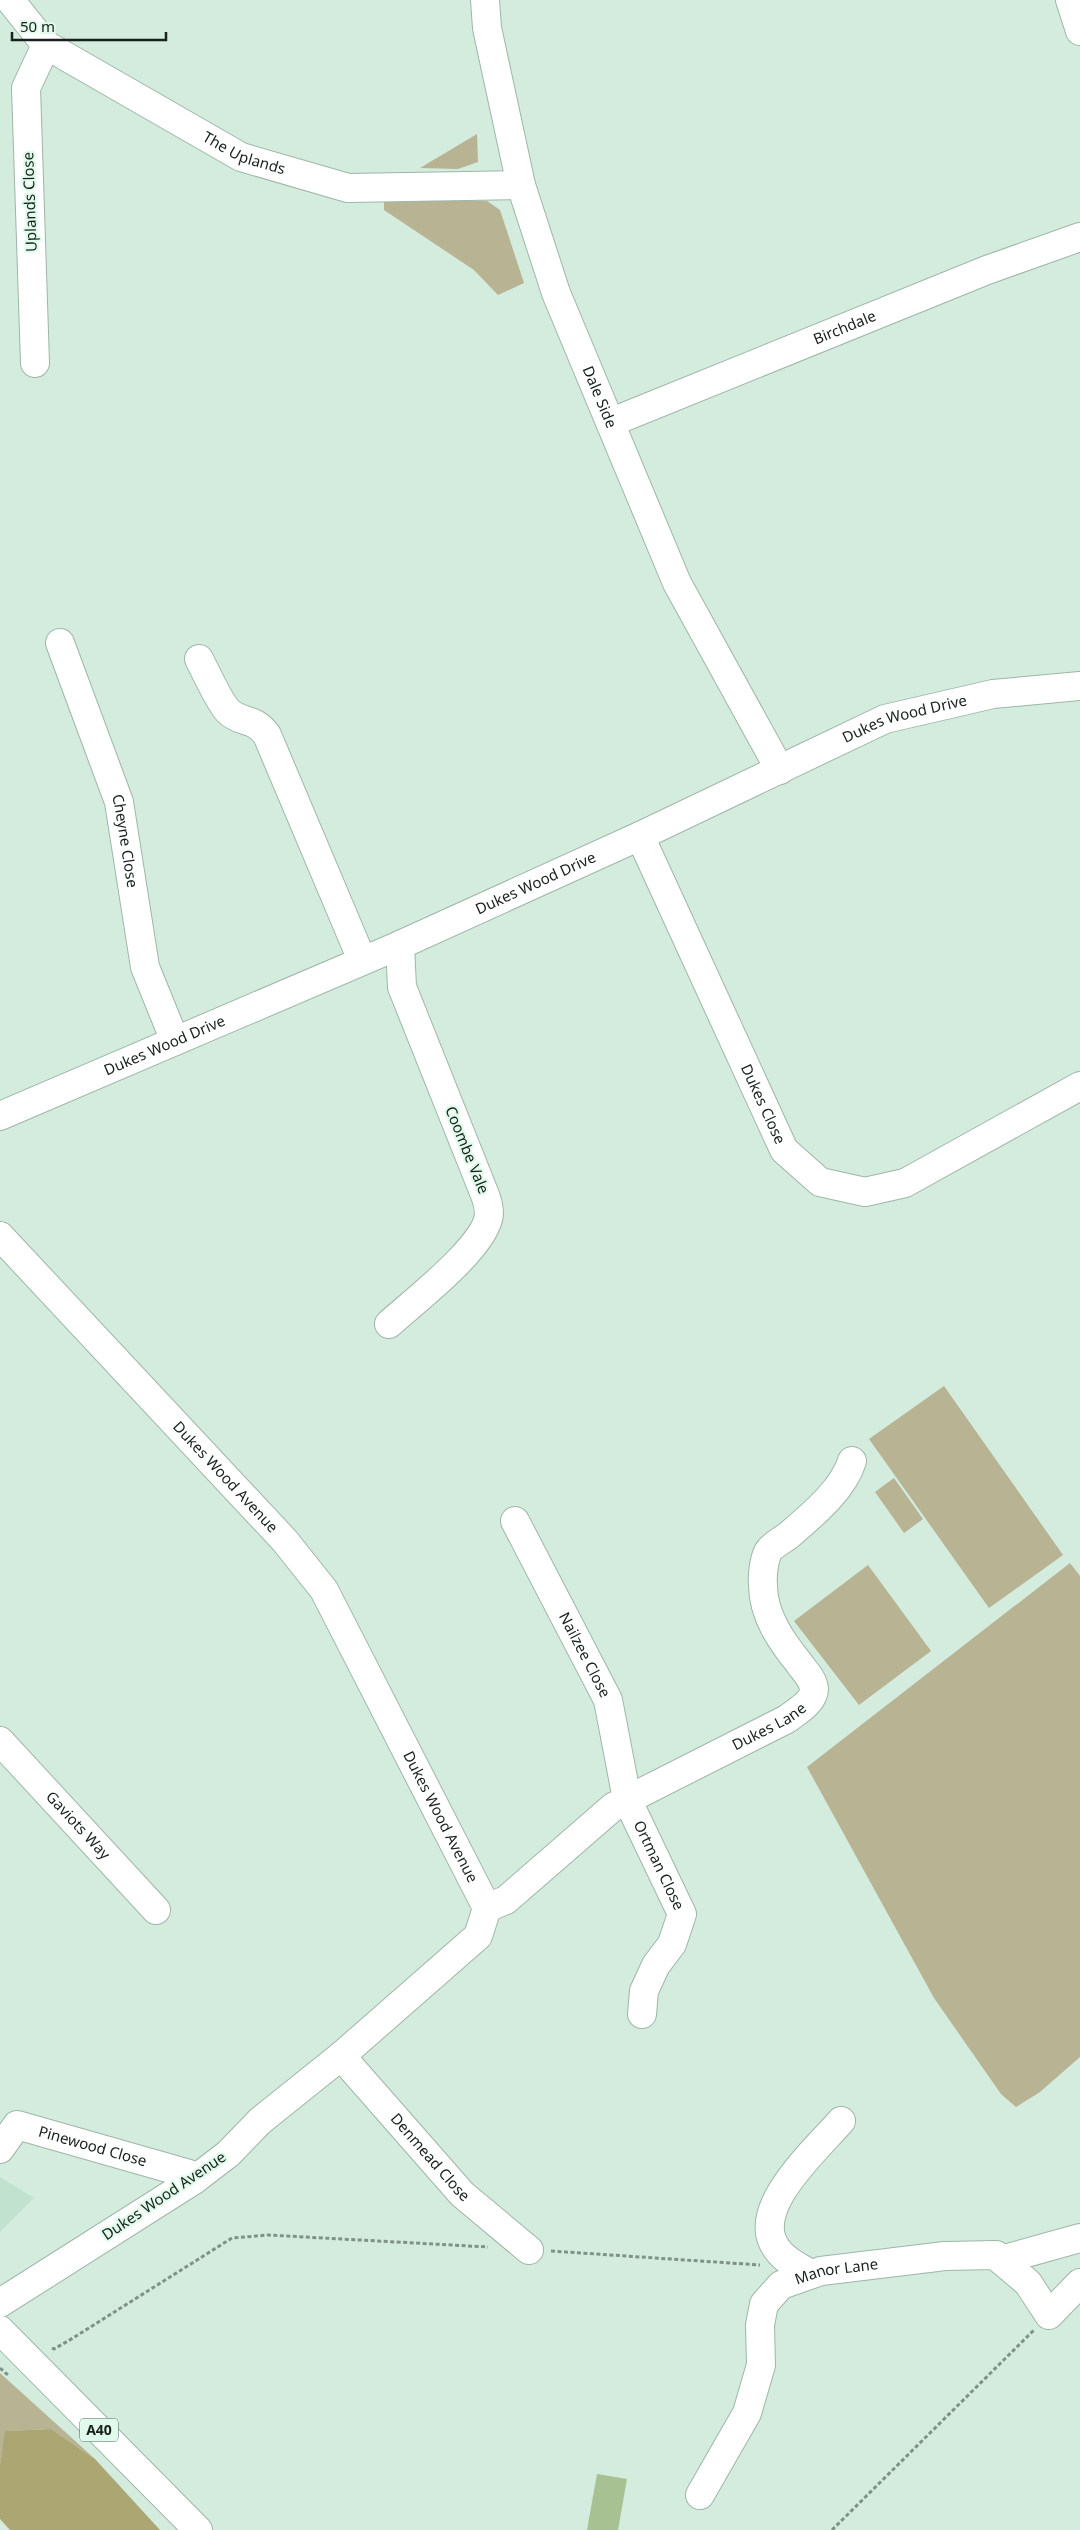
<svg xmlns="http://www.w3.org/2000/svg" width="1080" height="2530" viewBox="0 0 1080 2530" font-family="'Noto Sans',sans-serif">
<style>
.built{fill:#c2e2d0}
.green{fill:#b7b393}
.forest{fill:#aca672}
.building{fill:#a7c192}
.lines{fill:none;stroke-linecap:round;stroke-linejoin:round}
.minor-casing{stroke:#9eb6a9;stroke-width:30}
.major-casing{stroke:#9eb6a9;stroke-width:30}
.path{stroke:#809288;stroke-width:3;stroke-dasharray:4 2.5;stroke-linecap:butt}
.minor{stroke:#fff;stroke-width:28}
.major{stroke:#fff;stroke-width:28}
.labels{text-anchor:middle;stroke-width:4.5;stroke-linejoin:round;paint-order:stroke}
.shield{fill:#e0faeb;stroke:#54625a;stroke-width:1}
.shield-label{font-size:14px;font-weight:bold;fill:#18211c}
.street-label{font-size:15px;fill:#18211c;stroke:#e0faeb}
</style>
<rect width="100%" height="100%" fill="#d3ecde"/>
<!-- built -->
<path class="built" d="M 0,2177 L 34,2198 L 0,2232 Z"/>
<!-- green -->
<path class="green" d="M 477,134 L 478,162 L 458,169 L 420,168 Z
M 384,201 L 487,201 L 500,210 L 524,283 L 498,295 L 474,270 L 384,210 Z
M 944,1386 L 1063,1555 L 989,1608 L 869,1439 Z
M 894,1478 L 923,1519 L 904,1533 L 875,1492 Z
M 1070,1563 L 1080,1576 L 1080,2057 L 1040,2092 L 1016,2107 L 1001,2094 L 934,1998 L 807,1767 Z
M 868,1565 L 931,1651 L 859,1705 L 794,1621 Z
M 0,2373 L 95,2459 L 51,2429 L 6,2431 L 0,2465 Z"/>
<!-- forest -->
<path class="forest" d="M 51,2429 L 95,2459 L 160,2530 L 10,2530 L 0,2519 L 0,2465 L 5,2431 Z"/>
<!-- building -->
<path class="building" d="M 597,2474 L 627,2479 L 618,2530 L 587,2530 Z"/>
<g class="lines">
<defs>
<g id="minor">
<path id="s1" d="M 10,0 L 46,45 L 241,157 L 348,188 L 521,185"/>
<path id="s2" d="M 485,0 L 487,28 L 521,185 L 556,293 L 677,583 L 780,770"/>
<path d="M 1070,0 L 1080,31"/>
<path d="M 35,363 L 26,88 L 46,45"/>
<path id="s3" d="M 612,422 L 987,270 L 1080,237"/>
<path id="s4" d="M 60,643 L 119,802 L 145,967 L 175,1041"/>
<path d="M 199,659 C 206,672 219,702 228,711 C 241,724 253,716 267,735 L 362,960"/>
<path id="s5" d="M 640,836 L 784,1150 L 820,1182 L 865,1192 L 905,1183 L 1080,1086"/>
<path id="s6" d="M 0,1116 L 400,945 L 640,836 L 885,719 L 993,694 L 1080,686"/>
<path id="s7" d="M 0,1236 L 285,1541 L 324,1590 L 487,1908 L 478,1936 L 341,2056 L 260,2121 L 228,2154 L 194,2180 L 0,2303"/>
<path d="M 389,1324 C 413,1302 487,1246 489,1214 C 489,1208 487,1200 485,1195 L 402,987 L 400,945"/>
<path id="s8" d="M 515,1521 L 608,1700 L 627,1799 L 682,1914 L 672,1944 L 656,1965 L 644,1991 L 642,2014"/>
<path id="s9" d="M 0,1741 L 156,1910"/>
<path id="s10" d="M 487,1908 L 506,1900 L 613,1807 L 787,1719 C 796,1712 814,1702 814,1689 C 813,1678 804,1671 799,1663 C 781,1641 763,1615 763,1585 C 762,1576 764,1560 768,1552 C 772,1545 783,1540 789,1535 C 812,1515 843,1490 852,1461"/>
<path id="s11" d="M 341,2056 L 462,2194 L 529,2250"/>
<path id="s12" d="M 0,2149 L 17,2125 L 189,2174 L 194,2180"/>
<path d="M 1001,2260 L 1028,2283 L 1049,2315 L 1080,2283"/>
<path d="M 811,2274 C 799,2267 785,2261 777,2249 C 747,2210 817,2149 841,2121"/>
<path id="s13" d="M 700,2495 L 747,2413 L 761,2365 L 760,2325 L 764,2304 L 781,2285 L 821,2271 L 945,2256 L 996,2255 L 1001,2260 L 1080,2238"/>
</g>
<path id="major" d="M 0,2330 L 198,2530"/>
</defs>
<!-- minor casing -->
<use href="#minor" class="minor-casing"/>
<!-- major casing -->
<use href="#major" class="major-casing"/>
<!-- path -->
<path class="path" d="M 551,2251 L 760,2265
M 52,2348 L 54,2349 L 73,2338 L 232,2238 L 268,2235 L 488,2247
M 0,2368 L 9,2376
M 832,2530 L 1034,2330"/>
<!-- minor -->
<use href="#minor" class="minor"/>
<!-- major -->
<use href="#major" class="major"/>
</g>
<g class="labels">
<!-- shield labels -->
<rect class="shield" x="80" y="2418.5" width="38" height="23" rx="4"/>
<g class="shield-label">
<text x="99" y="2435">A40</text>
</g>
<!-- street labels -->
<g class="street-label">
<text dy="5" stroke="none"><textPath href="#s1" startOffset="284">The Uplands</textPath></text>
<text transform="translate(30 202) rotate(-92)" y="5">Uplands Close</text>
<text dy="5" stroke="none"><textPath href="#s3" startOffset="251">Birchdale</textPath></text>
<text dy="5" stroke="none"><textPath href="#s2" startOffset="415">Dale Side</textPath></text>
<text dy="5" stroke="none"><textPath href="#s6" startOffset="989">Dukes Wood Drive</textPath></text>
<text dy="5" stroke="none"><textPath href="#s4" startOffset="209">Cheyne Close</textPath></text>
<text dy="5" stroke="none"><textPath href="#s6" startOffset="584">Dukes Wood Drive</textPath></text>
<text dy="5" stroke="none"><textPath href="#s6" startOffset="179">Dukes Wood Drive</textPath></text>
<text dy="5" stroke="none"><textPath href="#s5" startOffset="295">Dukes Close</textPath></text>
<text transform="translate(467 1150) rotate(68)" y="5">Coombe Vale</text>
<text dy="5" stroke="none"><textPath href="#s7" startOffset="330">Dukes Wood Avenue</textPath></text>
<text dy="5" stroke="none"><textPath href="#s8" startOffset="151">Nailzee Close</textPath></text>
<text dy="5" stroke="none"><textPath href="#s10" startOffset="338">Dukes Lane</textPath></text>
<text dy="5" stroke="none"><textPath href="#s7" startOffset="735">Dukes Wood Avenue</textPath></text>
<text dy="5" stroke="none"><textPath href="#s9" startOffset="115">Gaviots Way</textPath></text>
<text dy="5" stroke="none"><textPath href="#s8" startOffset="376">Ortman Close</textPath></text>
<text dy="5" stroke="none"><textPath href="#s12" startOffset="108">Pinewood Close</textPath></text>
<text dy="5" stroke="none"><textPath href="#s11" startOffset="135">Denmead Close</textPath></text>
<text transform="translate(164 2196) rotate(-34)" y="5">Dukes Wood Avenue</text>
<text dy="5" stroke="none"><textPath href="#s13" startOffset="289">Manor Lane</textPath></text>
</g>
</g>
<!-- scale -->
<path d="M12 32v8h154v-8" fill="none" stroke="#18211c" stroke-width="2.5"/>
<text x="20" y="32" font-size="15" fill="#18211c" stroke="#e0faeb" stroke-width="4" paint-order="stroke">50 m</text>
</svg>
